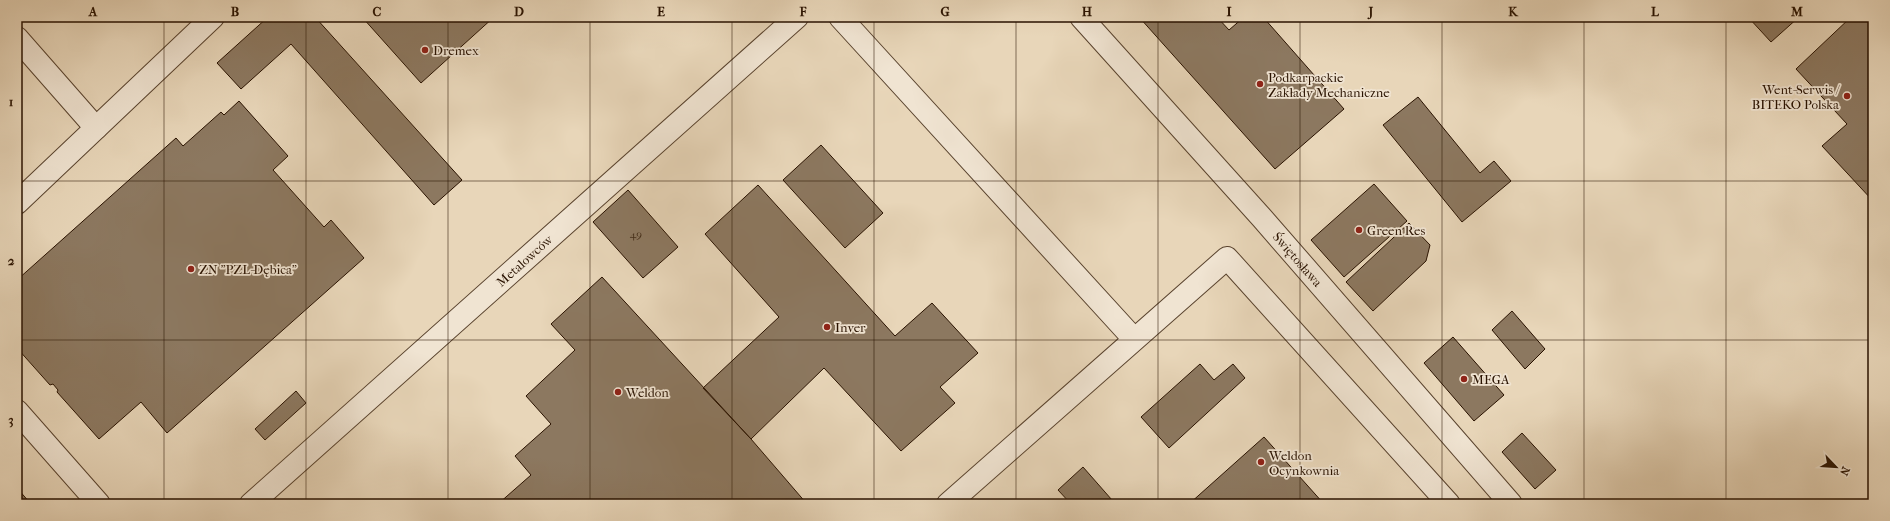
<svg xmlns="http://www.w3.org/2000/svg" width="1890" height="521" viewBox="0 0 1890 521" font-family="'IM FELL French Canon',serif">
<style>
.building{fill:#8c7860;stroke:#291200}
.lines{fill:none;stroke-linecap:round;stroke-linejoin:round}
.minor-casing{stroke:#59432e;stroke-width:24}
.minor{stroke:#f0e4d2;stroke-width:22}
.grid{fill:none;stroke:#291200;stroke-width:1;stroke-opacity:0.55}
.poi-dot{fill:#8f2418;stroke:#f0e4d2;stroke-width:1.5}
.labels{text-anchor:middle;stroke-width:3.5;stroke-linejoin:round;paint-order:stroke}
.number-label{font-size:11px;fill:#422c18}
.poi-label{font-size:13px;fill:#291200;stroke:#f0e4d2;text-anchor:start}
.street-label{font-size:13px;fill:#291200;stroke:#f0e4d2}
.neatline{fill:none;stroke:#291200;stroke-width:1.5}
.grid-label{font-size:13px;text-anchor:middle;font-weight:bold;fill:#291200}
</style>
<rect width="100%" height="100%" fill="#e8d6b9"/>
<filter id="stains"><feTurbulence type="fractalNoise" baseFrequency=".005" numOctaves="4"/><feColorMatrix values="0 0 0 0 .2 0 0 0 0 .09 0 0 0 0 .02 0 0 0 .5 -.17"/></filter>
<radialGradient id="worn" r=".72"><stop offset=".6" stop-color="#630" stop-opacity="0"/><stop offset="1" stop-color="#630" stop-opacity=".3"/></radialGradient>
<!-- building -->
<path class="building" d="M 268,17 L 315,17 L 462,180 L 434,205 L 291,44 L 241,89 L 217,63 Z
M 362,17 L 494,17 L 421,83 Z
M 1139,17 L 1217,17 L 1229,30 L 1244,17 L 1263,17 L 1344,109 L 1275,169 Z
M 1748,17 L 1799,17 L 1771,42 Z
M 1851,17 L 1873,17 L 1873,201 L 1822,146 L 1847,124 L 1796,69 Z
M 1418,97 L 1480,173 L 1494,161 L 1511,181 L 1462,222 L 1383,125 Z
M 239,101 L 288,156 L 273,170 L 324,227 L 331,220 L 364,258 L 167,433 L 141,402 L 99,439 L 57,392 L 58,390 L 53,384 L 50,385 L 17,348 L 17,280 L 176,138 L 183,146 L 221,112 L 224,115 Z
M 821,145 L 883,213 L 845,248 L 783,180 Z
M 1374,184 L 1407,221 L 1344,277 L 1311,240 Z
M 758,185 L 895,336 L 932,303 L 978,353 L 940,387 L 955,403 L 901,451 L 824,368 L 751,439 L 703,388 L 779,317 L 705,234 Z
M 628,190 L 678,247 L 643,278 L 593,222 Z
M 1409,223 L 1430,245 L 1426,261 L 1373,311 L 1346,282 Z
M 602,277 L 751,439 L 807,504 L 498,504 L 531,475 L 515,456 L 551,424 L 526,396 L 575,350 L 551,324 Z
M 1512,311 L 1545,349 L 1525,369 L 1492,330 Z
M 1453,337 L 1504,395 L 1474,421 L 1424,363 Z
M 1200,364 L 1214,380 L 1233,364 L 1245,378 L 1169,448 L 1141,417 Z
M 296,391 L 306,403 L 265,440 L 255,429 Z
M 1522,433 L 1556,470 L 1535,489 L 1502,452 Z
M 1264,437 L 1324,504 L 1189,504 Z
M 1083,467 L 1112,500 L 1108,504 L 1071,504 L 1058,490 Z
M 17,488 L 31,504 L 17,504 Z"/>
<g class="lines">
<defs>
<g id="minor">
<path d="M 840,17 L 1134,339"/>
<path id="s1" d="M 1081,17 L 1262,218 L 1511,504"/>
<path d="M 17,38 L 96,128"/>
<path d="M 17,203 L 213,17"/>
<path d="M 17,411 L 99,504"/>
<path id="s2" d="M 251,504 L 797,17"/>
<path d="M 948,504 L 1227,258 L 1449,504"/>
</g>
</defs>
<!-- minor casing -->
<use href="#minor" class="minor-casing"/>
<!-- minor -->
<use href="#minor" class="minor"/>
</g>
<!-- grid -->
<path class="grid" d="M 164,17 L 164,504M 306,17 L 306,504M 448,17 L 448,504M 590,17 L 590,504M 732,17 L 732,504M 874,17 L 874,504M 1016,17 L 1016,504M 1158,17 L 1158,504M 1300,17 L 1300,504M 1442,17 L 1442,504M 1584,17 L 1584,504M 1726,17 L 1726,504M 17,181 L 1873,181M 17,340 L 1873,340"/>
<!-- markers -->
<g class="poi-dot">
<circle cx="425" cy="50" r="4"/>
<circle cx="1260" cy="84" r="4"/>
<circle cx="1847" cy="96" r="4"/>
<circle cx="1359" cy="230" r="4"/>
<circle cx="191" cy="269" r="4"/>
<circle cx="827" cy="327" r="4"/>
<circle cx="1464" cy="379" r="4"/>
<circle cx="618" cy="392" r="4"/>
<circle cx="1261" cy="462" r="4"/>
</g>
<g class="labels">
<!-- number labels -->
<g class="number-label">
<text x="636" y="238">49</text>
</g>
<!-- poi labels -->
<g class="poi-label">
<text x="433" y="55">Dremex</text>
<text x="1268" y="82">Podkarpackie<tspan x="1268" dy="15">Zakłady Mechaniczne</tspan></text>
<text x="1839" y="94" text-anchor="end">Went-Serwis /<tspan x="1839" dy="15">BITEKO Polska</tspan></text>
<text x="1367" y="235">Green Res</text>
<text x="199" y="274">ZN "PZL-Dębica"</text>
<text x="835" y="332">Inver</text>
<text x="1472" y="384">MEGA</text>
<text x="626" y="397">Weldon</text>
<text x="1269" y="460">Weldon<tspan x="1269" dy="15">Ocynkownia</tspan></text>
</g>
<!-- street labels -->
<g class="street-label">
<text dy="5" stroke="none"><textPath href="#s1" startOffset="325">Świętosława</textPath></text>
<text dy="5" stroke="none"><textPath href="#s2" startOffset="366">Metalowców</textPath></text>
</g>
</g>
<!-- margin -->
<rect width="1890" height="521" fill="none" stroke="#e8d6b9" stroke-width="44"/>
<!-- north arrow -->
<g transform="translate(1836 467) rotate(115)" stroke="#f0e4d2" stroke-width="3" paint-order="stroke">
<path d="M0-3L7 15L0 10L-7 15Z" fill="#291200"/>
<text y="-6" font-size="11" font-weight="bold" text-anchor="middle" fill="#291200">N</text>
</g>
<rect x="22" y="22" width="1846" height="477" class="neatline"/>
<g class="grid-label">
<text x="93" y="16">A</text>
<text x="235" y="16">B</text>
<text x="377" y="16">C</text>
<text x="519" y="16">D</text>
<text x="661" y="16">E</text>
<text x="803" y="16">F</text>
<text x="945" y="16">G</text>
<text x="1087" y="16">H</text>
<text x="1229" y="16">I</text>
<text x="1371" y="16">J</text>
<text x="1513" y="16">K</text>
<text x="1655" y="16">L</text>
<text x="1797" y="16">M</text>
<text x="11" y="106">1</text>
<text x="11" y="265">2</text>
<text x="11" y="424">3</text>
</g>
<rect width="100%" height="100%" filter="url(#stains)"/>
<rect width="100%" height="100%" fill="url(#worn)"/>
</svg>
